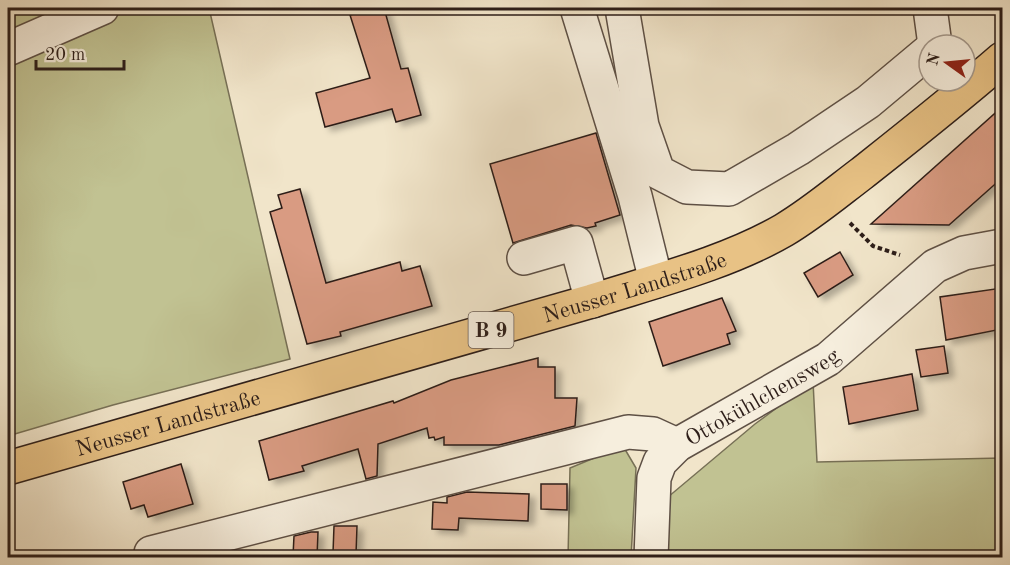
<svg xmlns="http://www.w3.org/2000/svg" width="1010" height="565" viewBox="0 0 1010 565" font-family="'Old Standard TT',serif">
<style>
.green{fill:#c1c292;stroke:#777056;stroke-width:1.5}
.building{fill:#d99b82;stroke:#2d1e19;stroke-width:1.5;filter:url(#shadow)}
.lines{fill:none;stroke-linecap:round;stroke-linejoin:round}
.minor-casing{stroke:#5e5045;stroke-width:36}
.major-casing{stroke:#2d1e19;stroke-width:36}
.path{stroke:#2d1e19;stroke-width:4;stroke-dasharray:4.5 3;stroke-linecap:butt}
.minor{stroke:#f6eedd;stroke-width:33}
.major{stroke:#e8c285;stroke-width:33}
.labels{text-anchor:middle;stroke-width:4.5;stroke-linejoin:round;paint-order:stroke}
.shield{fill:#f6eedd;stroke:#695c54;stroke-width:1.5}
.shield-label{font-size:21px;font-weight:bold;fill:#2d1e19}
.street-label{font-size:22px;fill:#2d1e19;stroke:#f6eedd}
</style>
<defs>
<filter id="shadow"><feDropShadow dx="6" dy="4" stdDeviation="3" flood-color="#0004"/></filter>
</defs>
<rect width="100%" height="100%" fill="#f1e5ca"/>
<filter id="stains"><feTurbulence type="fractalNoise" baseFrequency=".00333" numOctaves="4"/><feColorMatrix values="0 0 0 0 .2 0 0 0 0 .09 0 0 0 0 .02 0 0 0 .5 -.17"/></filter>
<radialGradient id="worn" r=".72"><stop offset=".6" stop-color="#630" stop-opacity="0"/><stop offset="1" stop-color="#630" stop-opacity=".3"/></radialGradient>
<!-- green -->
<path class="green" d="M 8,8 L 209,8 L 290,359 L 113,405 L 8,436 Z
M 813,381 L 817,462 L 1002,458 L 1002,557 L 664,558 L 668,497 L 755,424 Z
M 623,446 L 636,468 L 631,557 L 568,558 L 570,468 Z"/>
<!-- building -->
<path class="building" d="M 377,8 L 384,8 L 401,69 L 408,68 L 421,115 L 396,122 L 392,109 L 325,127 L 316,93 L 370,78 L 350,15 Z
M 1002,107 L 1002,178 L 949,225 L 871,224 Z
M 596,133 L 620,215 L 595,223 L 596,226 L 587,228 L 571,225 L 513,243 L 490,164 Z
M 300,189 L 326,283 L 400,262 L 402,271 L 420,266 L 432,306 L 340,332 L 341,336 L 307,344 L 270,212 L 282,208 L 278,195 Z
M 840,252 L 853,275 L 818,297 L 804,273 Z
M 1002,288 L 1002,329 L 946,340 L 940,297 Z
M 722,298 L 736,331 L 727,334 L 730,344 L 663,366 L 649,322 Z
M 944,346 L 948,373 L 921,377 L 916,350 Z
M 538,358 L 538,367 L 555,367 L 555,398 L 577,398 L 575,426 L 499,445 L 444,445 L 444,437 L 435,440 L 434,437 L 429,438 L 427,428 L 378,444 L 377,476 L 366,479 L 358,449 L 302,466 L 304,471 L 269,480 L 259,441 L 393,401 L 394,403 L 451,380 Z
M 912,374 L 918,410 L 849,424 L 843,387 Z
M 181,464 L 193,504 L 148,517 L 144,505 L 131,509 L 123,482 Z
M 541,484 L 567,484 L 567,510 L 541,509 Z
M 467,492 L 529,494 L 528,521 L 459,518 L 458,530 L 432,529 L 433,502 L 447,503 L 447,497 Z
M 334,526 L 357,526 L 356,554 L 333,553 Z
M 311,532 L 318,532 L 317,557 L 293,556 L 294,536 Z"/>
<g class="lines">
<defs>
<g id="minor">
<path d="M 577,8 L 635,196 L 656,281"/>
<path d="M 622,8 L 642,126 L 658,172 L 687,187 L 729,189 L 798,149 L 868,102 L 929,51"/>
<path d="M 930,8 L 935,45"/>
<path d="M 8,49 L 102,8"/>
<path d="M 524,258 L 576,243 L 592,301"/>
<path d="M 151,553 L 628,432 L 653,434 L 677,445"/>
<path id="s1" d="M 651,558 L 654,478 L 660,462 L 677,445 L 828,359 L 935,266 L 964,253 L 1002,246"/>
</g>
<g id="major">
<path id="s2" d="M 8,468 L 592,301 C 655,281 727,263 784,230 C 811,214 836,193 861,174 C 909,136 956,99 1002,59"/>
</g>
</defs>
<!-- minor casing -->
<use href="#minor" class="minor-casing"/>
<!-- major casing -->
<use href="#major" class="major-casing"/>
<!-- path -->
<path class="path" d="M 850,223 L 873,246 L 900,255"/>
<!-- minor -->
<use href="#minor" class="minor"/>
<!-- major -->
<use href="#major" class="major"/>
</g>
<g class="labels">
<!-- shield labels -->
<rect class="shield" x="468.5" y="312" width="45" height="36" rx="4.5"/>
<g class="shield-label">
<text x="491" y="337">B 9</text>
</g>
<!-- street labels -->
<g class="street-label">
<text dy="8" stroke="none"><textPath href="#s2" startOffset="652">Neusser Landstraße</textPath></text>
<text dy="8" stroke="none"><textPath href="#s1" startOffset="219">Ottokühlchensweg</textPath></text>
<text dy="8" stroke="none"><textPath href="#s2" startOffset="166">Neusser Landstraße</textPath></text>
</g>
</g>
<!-- margin -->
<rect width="1010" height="565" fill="none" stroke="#f1e5ca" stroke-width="30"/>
<rect x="9" y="9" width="992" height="547" fill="none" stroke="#2d1e19" stroke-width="3"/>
<rect x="15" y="15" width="980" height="535" fill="none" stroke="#2d1e19" stroke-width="1.5"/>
<!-- north arrow -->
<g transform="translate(947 63) rotate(285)"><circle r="28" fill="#f6eedd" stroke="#a69b8f" stroke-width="1.5"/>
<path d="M0-4.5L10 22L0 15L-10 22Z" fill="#8f2418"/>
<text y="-9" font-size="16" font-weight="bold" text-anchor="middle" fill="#2d1e19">N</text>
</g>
<!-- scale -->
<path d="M36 60v9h88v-9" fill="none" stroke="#2d1e19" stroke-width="3"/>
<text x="45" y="60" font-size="18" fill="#2d1e19" stroke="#f6eedd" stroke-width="4.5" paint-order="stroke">20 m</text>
<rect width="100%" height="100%" filter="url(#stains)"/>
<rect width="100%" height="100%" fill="url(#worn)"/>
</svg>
